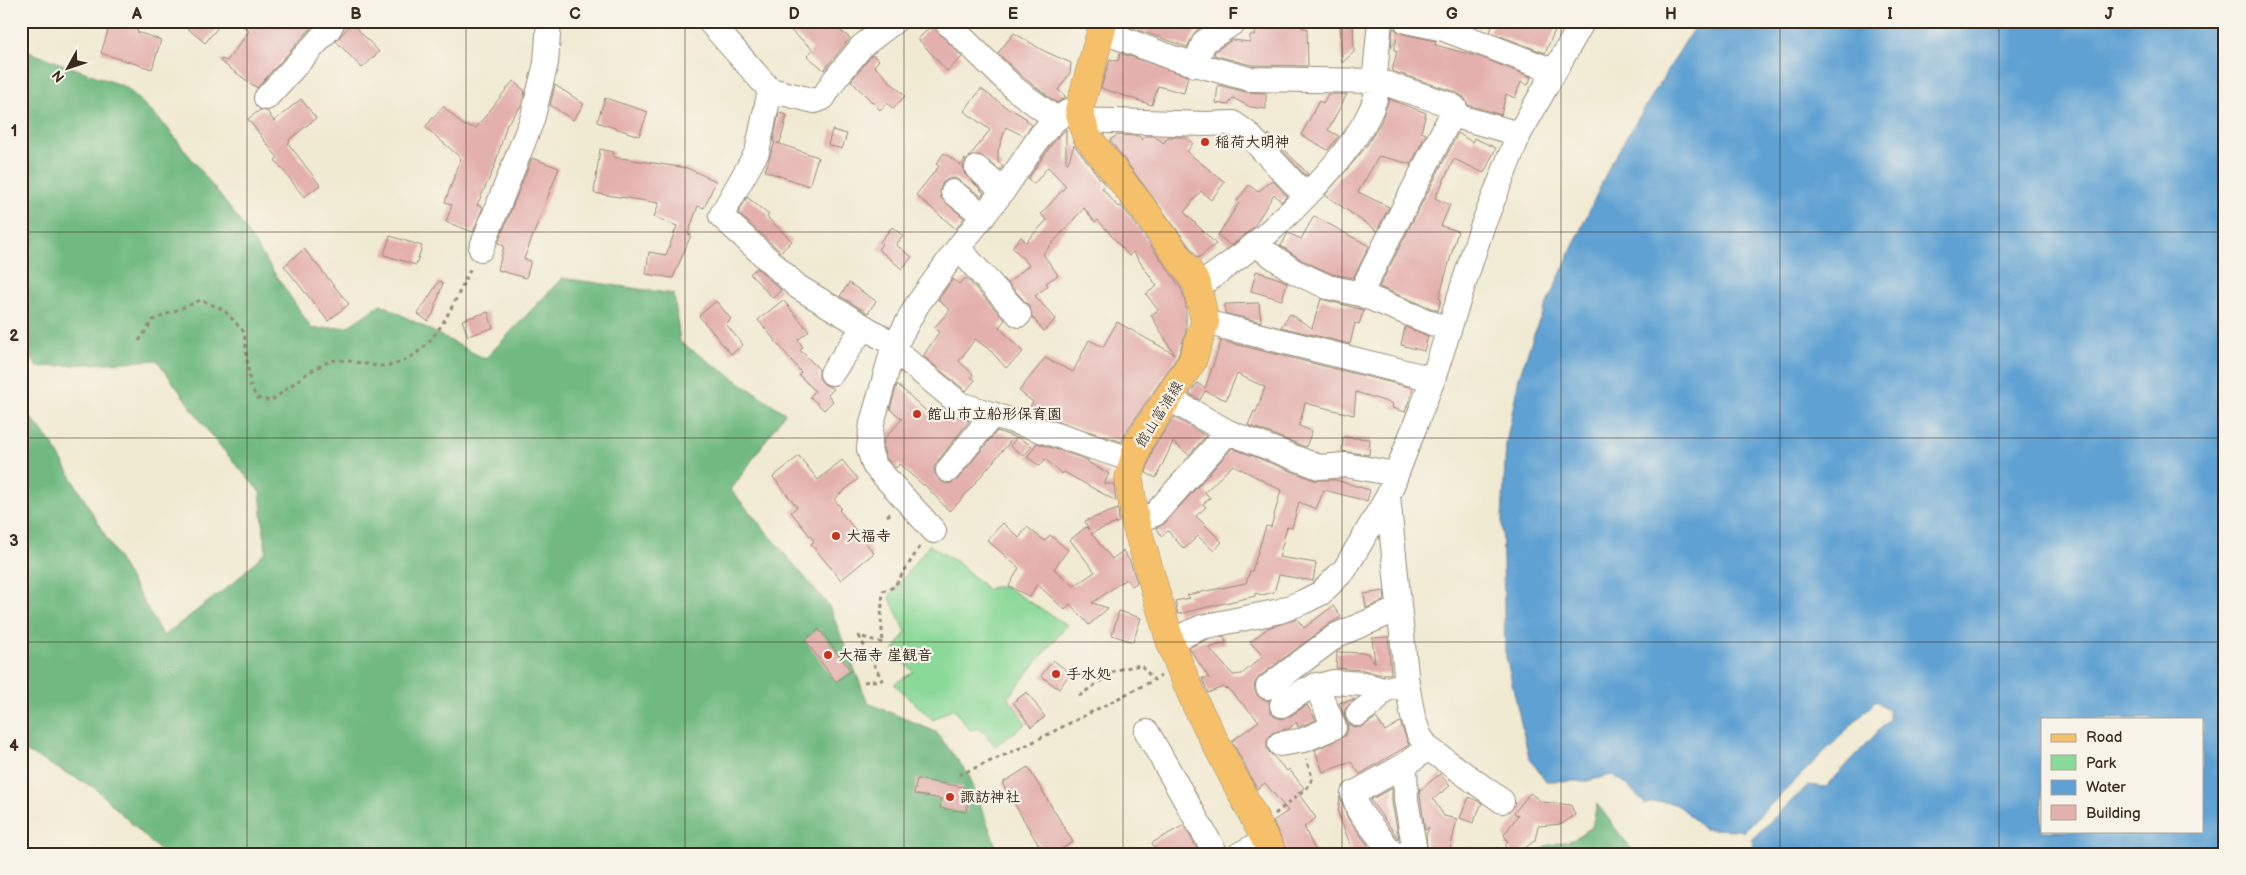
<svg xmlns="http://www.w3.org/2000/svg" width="2246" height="875" viewBox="0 0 2246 875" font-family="'Balsamiq Sans','Klee One',sans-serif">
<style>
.green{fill:#8bd998;stroke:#63825b}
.forest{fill:#70b980;stroke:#56724f}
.water{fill:#5fa1d3;stroke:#4d6678;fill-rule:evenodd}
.building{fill:#e4b0ae}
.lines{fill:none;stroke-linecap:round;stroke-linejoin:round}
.minor-casing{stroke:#968a78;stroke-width:26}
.major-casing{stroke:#968a78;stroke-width:29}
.path{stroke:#968a78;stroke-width:3;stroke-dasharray:4 4;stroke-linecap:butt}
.minor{stroke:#fff;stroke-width:24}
.major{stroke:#f6c06b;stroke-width:28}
.grid{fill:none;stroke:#3b2a1e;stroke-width:1;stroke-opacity:0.55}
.poi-dot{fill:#c8321e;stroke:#f7f3e8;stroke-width:2}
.labels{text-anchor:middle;stroke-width:4.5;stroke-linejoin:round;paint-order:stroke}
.poi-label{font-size:15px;font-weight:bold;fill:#3b2a1e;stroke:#f7f3e8;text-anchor:start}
.street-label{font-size:15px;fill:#3b2a1e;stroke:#f7f3e8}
.neatline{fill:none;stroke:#3b2a1e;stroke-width:2}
.grid-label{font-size:16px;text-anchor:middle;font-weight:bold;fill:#3b2a1e}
</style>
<rect width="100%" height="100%" fill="#f7f3e8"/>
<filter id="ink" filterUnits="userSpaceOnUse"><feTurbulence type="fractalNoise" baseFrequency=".02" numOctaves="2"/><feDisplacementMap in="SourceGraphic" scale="10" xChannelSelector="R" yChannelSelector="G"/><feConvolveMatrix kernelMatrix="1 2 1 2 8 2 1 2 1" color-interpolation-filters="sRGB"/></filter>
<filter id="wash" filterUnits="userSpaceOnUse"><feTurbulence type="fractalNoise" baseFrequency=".0096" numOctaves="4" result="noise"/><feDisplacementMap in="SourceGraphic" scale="20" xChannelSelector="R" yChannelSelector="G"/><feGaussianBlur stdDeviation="1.12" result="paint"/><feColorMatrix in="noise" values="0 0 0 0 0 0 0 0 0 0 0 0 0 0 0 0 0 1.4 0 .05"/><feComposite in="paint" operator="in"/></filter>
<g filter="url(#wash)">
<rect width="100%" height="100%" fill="#f1ead3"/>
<!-- green -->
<path class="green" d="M 929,545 L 960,564 L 988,590 L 992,587 L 1006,587 L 1067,625 L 1008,697 L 1026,724 L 995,746 L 980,728 L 970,730 L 953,708 L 933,720 L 894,684 L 913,672 L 894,650 L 906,632 L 889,597 Z"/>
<!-- forest -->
<path class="forest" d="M 21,49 L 126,87 L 166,126 L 236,216 L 312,329 L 347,327 L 381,304 L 485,359 L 562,278 L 674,294 L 680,342 L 785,413 L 731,490 L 829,606 L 868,703 L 936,732 L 969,775 L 999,854 L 163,854 L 95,788 L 21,749 L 21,405 L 53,445 L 163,636 L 233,583 L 266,551 L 260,492 L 213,438 L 157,360 L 37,367 L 21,341 Z
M 1597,804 L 1635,854 L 1539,854 L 1545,846 L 1573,840 L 1592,827 Z"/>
<!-- water -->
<path class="water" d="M 1698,21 L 2225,21 L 2225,854 L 1750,854 L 1753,843 L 1751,840 L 1808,785 L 1826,787 L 1889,720 L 1889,710 L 1876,701 L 1743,832 L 1740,830 L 1703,829 C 1682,808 1677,797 1645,804 L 1625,783 L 1612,775 L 1587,781 L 1546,781 L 1529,758 L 1505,652 L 1502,518 L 1506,444 L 1519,377 L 1538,323 L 1611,163 ZM 2042,719 L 2202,719 L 2202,831 L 2042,831 Z"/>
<g id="blocks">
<!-- building -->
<path class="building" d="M 111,21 L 141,21 L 137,32 L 161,40 L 152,69 L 101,53 Z
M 179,21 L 223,21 L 205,43 Z
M 237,21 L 317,21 L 257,88 L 220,61 L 221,59 L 227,61 L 249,31 Z
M 779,21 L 817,21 L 827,30 L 832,24 L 850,38 L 824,70 L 807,56 L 813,49 Z
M 1133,21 L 1169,21 L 1189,29 L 1197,21 L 1211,21 L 1196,31 L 1187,47 L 1130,27 Z
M 1256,21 L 1302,21 L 1302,28 L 1307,28 L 1308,66 L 1251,65 L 1214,55 L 1215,51 L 1232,40 L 1250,42 L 1250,35 L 1255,35 Z
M 1340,21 L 1353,21 L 1354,52 L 1342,63 Z
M 1494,21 L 1559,21 L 1545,53 L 1490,32 Z
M 352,23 L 379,52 L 362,68 L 336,41 Z
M 932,25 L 962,57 L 947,71 L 918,39 Z
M 1393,28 L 1403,34 L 1436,41 L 1435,45 L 1480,57 L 1531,77 L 1528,85 L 1521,82 L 1515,98 L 1506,94 L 1501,115 L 1468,105 L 1464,97 L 1455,92 L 1392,71 L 1397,51 L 1394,50 L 1397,38 L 1391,47 Z
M 1014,33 L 1044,51 L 1071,63 L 1070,73 L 1058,90 L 1066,97 L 1057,103 L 1024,78 L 998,53 Z
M 1120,53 L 1188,76 L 1184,93 L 1158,86 L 1152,105 L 1101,88 L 1110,59 L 1118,61 Z
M 872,55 L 879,60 L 874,66 L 905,96 L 893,109 L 887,103 L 880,110 L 851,81 Z
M 513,81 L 525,91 L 522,105 L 507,124 L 494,168 L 477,205 L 483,207 L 473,232 L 446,222 L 452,205 L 445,202 L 461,158 L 425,127 L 443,106 L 463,125 L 476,128 Z
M 555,85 L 584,104 L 573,120 L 550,105 Z
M 1218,85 L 1246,92 L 1266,93 L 1266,109 L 1250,107 L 1233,98 L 1228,105 L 1216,103 Z
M 981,89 L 1010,110 L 1011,109 L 1027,119 L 1026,120 L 1032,125 L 1024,136 L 1006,127 L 998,151 L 998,162 L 1003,166 L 1000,170 L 980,155 L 969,157 L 990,130 L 964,111 Z
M 1328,94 L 1347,94 L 1328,130 L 1339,136 L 1328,150 L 1301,135 L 1319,101 L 1323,103 Z
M 605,98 L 648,112 L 639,136 L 597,122 Z
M 301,99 L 316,118 L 289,140 L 290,142 L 288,143 L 320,185 L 304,197 L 275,160 L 278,158 L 248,119 L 260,110 L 267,111 L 274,121 Z
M 1389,99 L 1426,113 L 1421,132 L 1426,134 L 1411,164 L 1379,156 L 1358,192 L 1389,207 L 1377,231 L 1325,195 L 1366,147 L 1381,122 Z
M 779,113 L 787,115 L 780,143 L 777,143 L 818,157 L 809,186 L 765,171 L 775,142 L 773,142 Z
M 1066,129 L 1066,162 L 1068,163 L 1074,145 L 1105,185 L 1102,188 L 1118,207 L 1121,206 L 1131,218 L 1174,278 L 1182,290 L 1186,306 L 1186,331 L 1178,356 L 1126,432 L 1122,442 L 1038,415 L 1029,410 L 1033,402 L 1019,391 L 1045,358 L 1073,372 L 1089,340 L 1103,347 L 1117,322 L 1174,354 L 1151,315 L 1158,310 L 1146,294 L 1157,286 L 1133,252 L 1129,256 L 1098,220 L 1095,222 L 1084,208 L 1043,254 L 1058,275 L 1046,283 L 1048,286 L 1035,296 L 1056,319 L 1044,331 L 1032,317 L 1029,306 L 1008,283 L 1029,265 L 1012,247 L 1021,237 L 1026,242 L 1047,220 L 1041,214 L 1066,186 L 1048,167 L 1034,184 L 1028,179 L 1052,144 Z
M 832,130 L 847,134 L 842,149 L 828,145 Z
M 1458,133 L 1472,142 L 1474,138 L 1496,148 L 1484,173 L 1454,159 L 1435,198 L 1450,205 L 1441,226 L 1458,231 L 1439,298 L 1441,299 L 1438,311 L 1379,287 Z
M 1269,134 L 1308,174 L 1306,176 L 1268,135 Z
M 1117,135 L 1139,136 L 1142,140 L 1145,136 L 1154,136 L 1164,143 L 1168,137 L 1184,137 L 1193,143 L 1187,152 L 1225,182 L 1211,200 L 1201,191 L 1184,212 L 1216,244 L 1198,258 L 1110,140 Z
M 600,149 L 614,152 L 613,157 L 687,168 L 716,181 L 704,208 L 698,206 L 688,234 L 691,235 L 673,278 L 646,274 L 649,252 L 666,255 L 677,226 L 654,217 L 659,203 L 594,193 Z
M 944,153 L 961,165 L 965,159 L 966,160 L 963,166 L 964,173 L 984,193 L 981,196 L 955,178 L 948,179 L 942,183 L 940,190 L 941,198 L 964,218 L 956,229 L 916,195 L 939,166 L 936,164 Z
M 532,158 L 559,168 L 524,259 L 531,261 L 526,278 L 498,270 L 504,246 L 498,243 Z
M 1272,180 L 1287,196 L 1281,202 L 1274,194 L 1253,228 L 1231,246 L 1218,235 L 1239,203 L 1237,201 L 1249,185 L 1258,192 Z
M 747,197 L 769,215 L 767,217 L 792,241 L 781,252 L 738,213 Z
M 1314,216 L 1369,246 L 1353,278 L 1332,274 L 1302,260 L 1281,246 L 1288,233 L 1301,239 Z
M 892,227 L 903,236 L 896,245 L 912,257 L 902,269 L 878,249 L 882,244 L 880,242 Z
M 390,236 L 422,246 L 416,265 L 384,255 Z
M 304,249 L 349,304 L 328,321 L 284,266 Z
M 757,268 L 781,290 L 773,298 L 750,274 Z
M 1256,271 L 1280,279 L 1287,283 L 1282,300 L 1251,291 Z
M 966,278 L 1005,320 L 999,327 L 1023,352 L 1006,368 L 990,350 L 975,339 L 959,361 L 973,374 L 971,377 L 975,380 L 966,391 L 923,356 L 939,332 L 934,328 L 950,310 L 938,300 L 953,279 L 959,284 Z
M 439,281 L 443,283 L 433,314 L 428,321 L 418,314 Z
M 849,283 L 876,301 L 868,313 L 840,296 Z
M 1321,299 L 1364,310 L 1359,324 L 1355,323 L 1350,344 L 1281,327 L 1290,314 L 1312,328 Z
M 783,300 L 809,331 L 798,340 L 803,347 L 800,350 L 819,369 L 819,378 L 824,384 L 834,389 L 828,395 L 833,401 L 824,410 L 810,397 L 815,391 L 799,375 L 801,372 L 758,320 Z
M 716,301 L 731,319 L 726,324 L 743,345 L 731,354 L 699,316 Z
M 1259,303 L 1261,322 L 1225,313 L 1225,304 Z
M 488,312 L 493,328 L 468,336 L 462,320 Z
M 1405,327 L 1428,336 L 1424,351 L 1401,345 Z
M 1218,340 L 1409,387 L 1413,389 L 1405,412 L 1392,408 L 1393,404 L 1356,392 L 1354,415 L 1305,403 L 1299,426 L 1312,431 L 1306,447 L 1248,425 L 1254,411 L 1256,412 L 1265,387 L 1237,374 L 1226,400 L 1205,391 L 1200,400 L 1189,394 L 1197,383 L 1205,388 L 1221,342 Z
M 897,384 L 938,422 L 948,412 L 969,421 L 937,462 L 934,468 L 935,474 L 940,481 L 946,484 L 952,483 L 958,479 L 997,431 L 1014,437 L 960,501 L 949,511 L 924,484 L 923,485 L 899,464 L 896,468 L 886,458 L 883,448 L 884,439 L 902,419 L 890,409 Z
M 1174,417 L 1206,436 L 1189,455 L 1173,442 L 1156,478 L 1146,473 L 1153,448 Z
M 1017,437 L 1032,446 L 1024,456 L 1010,446 Z
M 1343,437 L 1370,439 L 1369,455 L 1342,451 Z
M 1037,443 L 1088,460 L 1088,462 L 1109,474 L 1104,484 L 1114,484 L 1116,501 L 1064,472 L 1062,474 L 1045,459 L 1040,466 L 1027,457 Z
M 1232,448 L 1314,480 L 1335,480 L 1370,490 L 1367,501 L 1324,490 L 1316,509 L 1299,502 L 1292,528 L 1287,527 L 1279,557 L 1316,563 L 1313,581 L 1279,575 L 1274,592 L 1262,595 L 1255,593 L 1255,596 L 1178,614 L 1175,601 L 1190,598 L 1187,595 L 1246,583 L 1250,571 L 1252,571 L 1266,526 L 1271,527 L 1281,490 L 1233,465 L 1205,492 L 1210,498 L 1203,504 L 1206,507 L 1196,516 L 1222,542 L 1214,551 L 1198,536 L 1184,549 L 1168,531 L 1162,536 L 1156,528 L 1165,523 Z
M 799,456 L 818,480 L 842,460 L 858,479 L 834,499 L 841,508 L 839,510 L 874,553 L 841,580 L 811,544 L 814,541 L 791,512 L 797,507 L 773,477 Z
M 1118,509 L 1119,522 L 1091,533 L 1112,559 L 1123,551 L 1130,561 L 1137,583 L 1132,586 L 1126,579 L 1092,603 L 1108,608 L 1089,625 L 1070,604 L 1065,610 L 1037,584 L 1030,597 L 1009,586 L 1019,568 L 987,540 L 1003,523 L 1019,538 L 1027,527 L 1045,541 L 1050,535 L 1068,550 L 1054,569 L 1074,586 L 1095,572 L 1070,540 L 1086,527 L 1089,530 L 1085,521 Z
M 1384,591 L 1385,600 L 1366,608 L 1364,594 Z
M 1333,606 L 1341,617 L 1329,624 L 1260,676 L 1255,682 L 1254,689 L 1257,695 L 1262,699 L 1269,701 L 1270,712 L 1275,717 L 1282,719 L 1289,717 L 1307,705 L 1316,720 L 1298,727 L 1296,722 L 1290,728 L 1272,733 L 1267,740 L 1267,747 L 1269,752 L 1287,771 L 1289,769 L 1304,788 L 1298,793 L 1316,818 L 1304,827 L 1317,854 L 1288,854 L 1273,821 L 1288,811 L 1265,783 L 1257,789 L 1232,741 L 1259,721 L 1227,688 L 1226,689 L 1223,687 L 1208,693 L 1202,678 L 1209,678 L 1189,648 L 1206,640 L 1224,636 L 1226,643 L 1209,648 L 1233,675 L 1242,674 L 1263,656 L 1250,642 L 1268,628 L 1297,619 L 1304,628 Z
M 1119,611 L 1141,618 L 1133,642 L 1112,635 Z
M 819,629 L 851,671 L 836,682 L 805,640 Z
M 1388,637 L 1391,674 L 1377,674 L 1364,670 L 1336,668 L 1337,652 L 1367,653 L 1375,663 L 1372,638 Z
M 1053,660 L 1070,673 L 1059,689 L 1041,676 Z
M 1027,692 L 1045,717 L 1031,727 L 1013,702 Z
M 1355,699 L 1345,709 L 1344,716 L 1347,723 L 1353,727 L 1360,728 L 1376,718 L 1385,731 L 1400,722 L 1409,745 L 1360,774 L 1351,762 L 1323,772 L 1315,750 L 1345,736 L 1348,729 L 1347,722 L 1339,703 Z
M 1028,767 L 1073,842 L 1053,854 L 1044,854 L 1002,783 Z
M 1440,774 L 1450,786 L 1433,799 L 1444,816 L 1457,819 L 1449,854 L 1425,854 L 1427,848 L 1426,836 L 1429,827 L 1425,830 L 1419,788 L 1420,790 Z
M 917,779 L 963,787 L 962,794 L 969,795 L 966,812 L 940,808 L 941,799 L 914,794 Z
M 1392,788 L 1392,802 L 1399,839 L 1370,800 Z
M 1530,793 L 1542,802 L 1571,805 L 1575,815 L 1562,824 L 1538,826 L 1535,840 L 1518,854 L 1514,854 L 1505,845 L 1508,842 L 1504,835 L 1518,815 L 1514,813 Z
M 1340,796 L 1348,819 L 1368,845 L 1354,854 L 1338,813 Z
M 1469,797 L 1482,803 L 1473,823 L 1460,818 Z
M 1184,825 L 1200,854 L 1158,854 L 1152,843 Z"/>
</g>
</g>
<g filter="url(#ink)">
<use href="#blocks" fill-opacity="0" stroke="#968a78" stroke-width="1"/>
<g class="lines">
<defs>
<path id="minor" d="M 709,21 L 770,90 L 815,101 L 823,98 L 835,79 L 862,46 L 895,21
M 945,21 L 1015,89 L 1056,119
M 1406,21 L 1444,29 L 1554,71
M 1102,31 L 1170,57 L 1249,79 L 1378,81 L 1451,105 L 1455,108 L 1360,294
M 1195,65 L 1204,42 L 1236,21
M 770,90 L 757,152 L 721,216 L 798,287 L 896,346
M 266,98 L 329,29 L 333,21
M 1452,115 L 1519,134
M 1081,120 L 1206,124 L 1233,123 L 1247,133 L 1306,196
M 977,168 L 1003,191
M 953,192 L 984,216
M 1255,244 L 1295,272 L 1328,287 L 1360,294 L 1449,330
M 958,248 L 1019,315
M 481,249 L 532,120 L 546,63 L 549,21
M 1197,284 L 1206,281 C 1222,269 1240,257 1255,244 C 1287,217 1394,117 1375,74 L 1380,21
M 1205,322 L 1433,379
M 893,349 L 960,404 L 1133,460
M 832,373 L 863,328
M 1168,398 L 1228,432 L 1319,467 L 1346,465 L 1395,474
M 948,470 L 993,414
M 1388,496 L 1407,684 L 1413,717 L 1419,735 L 1428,748 L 1502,801
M 1135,521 L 1155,514 L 1228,432
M 934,531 L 874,465 L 869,449 L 872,423 L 893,349 L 917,305 L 958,248 L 1003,191 L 1041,135 L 1056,119 L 1071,110 L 1079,110
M 1170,641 L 1202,627 L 1280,611 L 1303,602 L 1321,593 L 1345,569 L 1388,496 L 1433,379 L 1481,230 L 1519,134 L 1583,21
M 1268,687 L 1337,635 L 1399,609
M 1282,705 L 1305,690 L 1333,682 L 1363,684 L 1383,690 L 1407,684
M 1358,714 L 1375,701 L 1383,690
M 1147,732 L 1216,854
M 1280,744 L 1304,740 L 1334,727 L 1316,685
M 1405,765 L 1406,800 L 1414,845 L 1406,854
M 1240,854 L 1267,840
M 1393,854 L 1359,811 L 1353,794 L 1405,765 L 1428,748"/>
<path id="major" d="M 1104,21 L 1079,110 L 1086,135 L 1146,212 L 1187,269 L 1197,284 L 1205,322 L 1192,362 L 1139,441 L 1129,478 L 1135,521 L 1170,641 L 1180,667 L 1197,707 L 1273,854"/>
</defs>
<!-- minor casing -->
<use href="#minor" class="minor-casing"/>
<!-- major casing -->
<use href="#major" class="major-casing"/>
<!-- path -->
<path class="path" d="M 139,341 L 153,320 L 201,300 L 224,310 L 244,332 L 250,385 L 257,398 L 271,401 C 289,388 307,371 328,362 C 342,356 370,367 385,366 C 434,360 453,303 472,266
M 887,516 L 892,512
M 864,682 L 882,680 L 859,636 L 883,643 L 881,617 L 883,591 L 894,587 L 921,545
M 1079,696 L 1116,670 L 1141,665 L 1154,680 L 1161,676
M 959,775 L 1027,745 L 1154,680
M 1275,814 L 1310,785 L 1312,777 L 1306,759"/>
<!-- minor -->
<use href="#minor" class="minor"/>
<!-- major -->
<use href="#major" class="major"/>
</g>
</g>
<!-- grid -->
<path class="grid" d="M 247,21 L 247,854M 466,21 L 466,854M 685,21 L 685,854M 904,21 L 904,854M 1123,21 L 1123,854M 1342,21 L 1342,854M 1561,21 L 1561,854M 1780,21 L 1780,854M 1999,21 L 1999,854M 21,232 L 2225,232M 21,438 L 2225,438M 21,642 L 2225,642"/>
<!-- markers -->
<g class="poi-dot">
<circle cx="1205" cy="142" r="5"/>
<circle cx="917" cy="414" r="5"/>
<circle cx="836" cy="536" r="5"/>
<circle cx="828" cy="655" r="5"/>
<circle cx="1056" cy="674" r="5"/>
<circle cx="950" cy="797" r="5"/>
</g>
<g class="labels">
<!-- poi labels -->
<g class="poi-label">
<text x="1215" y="147">稲荷大明神</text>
<text x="927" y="419">館山市立船形保育園</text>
<text x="846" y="541">大福寺</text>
<text x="838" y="660">大福寺 崖観音</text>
<text x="1066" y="679">手水処</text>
<text x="960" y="802">諏訪神社</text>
</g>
<!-- street labels -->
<g class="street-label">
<text transform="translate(1159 414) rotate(-58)" y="5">館山富浦線</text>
</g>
</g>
<!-- margin -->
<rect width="2246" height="875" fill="none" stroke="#f7f3e8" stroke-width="55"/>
<!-- legend -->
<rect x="2041" y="718" width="162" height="115" fill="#f7f3e8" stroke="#aca397"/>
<rect x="2051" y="734" width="25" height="8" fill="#f6c06b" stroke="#aca397"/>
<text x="2086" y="742" font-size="15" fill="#3b2a1e">Road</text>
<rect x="2051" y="755" width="25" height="15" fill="#8bd998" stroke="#aca397"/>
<text x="2086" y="768" font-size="15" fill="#3b2a1e">Park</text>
<rect x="2051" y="780" width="25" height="15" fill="#5fa1d3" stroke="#aca397"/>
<text x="2086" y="792" font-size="15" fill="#3b2a1e">Water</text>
<rect x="2051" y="805" width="25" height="15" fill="#e4b0ae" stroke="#aca397"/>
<text x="2086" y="818" font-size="15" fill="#3b2a1e">Building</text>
<!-- north arrow -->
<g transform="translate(68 68) rotate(230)" stroke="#f7f3e8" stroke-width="4" paint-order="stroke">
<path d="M0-4L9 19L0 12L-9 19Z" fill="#3b2a1e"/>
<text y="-8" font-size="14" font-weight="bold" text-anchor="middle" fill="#3b2a1e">N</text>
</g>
<rect x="28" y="28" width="2190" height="820" class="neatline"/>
<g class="grid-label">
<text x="137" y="19">A</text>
<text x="356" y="19">B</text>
<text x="575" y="19">C</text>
<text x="794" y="19">D</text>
<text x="1013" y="19">E</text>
<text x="1233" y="19">F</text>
<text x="1452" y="19">G</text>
<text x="1671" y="19">H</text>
<text x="1890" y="19">I</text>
<text x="2109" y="19">J</text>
<text x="14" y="136">1</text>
<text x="14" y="341">2</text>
<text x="14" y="546">3</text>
<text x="14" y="751">4</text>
</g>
</svg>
